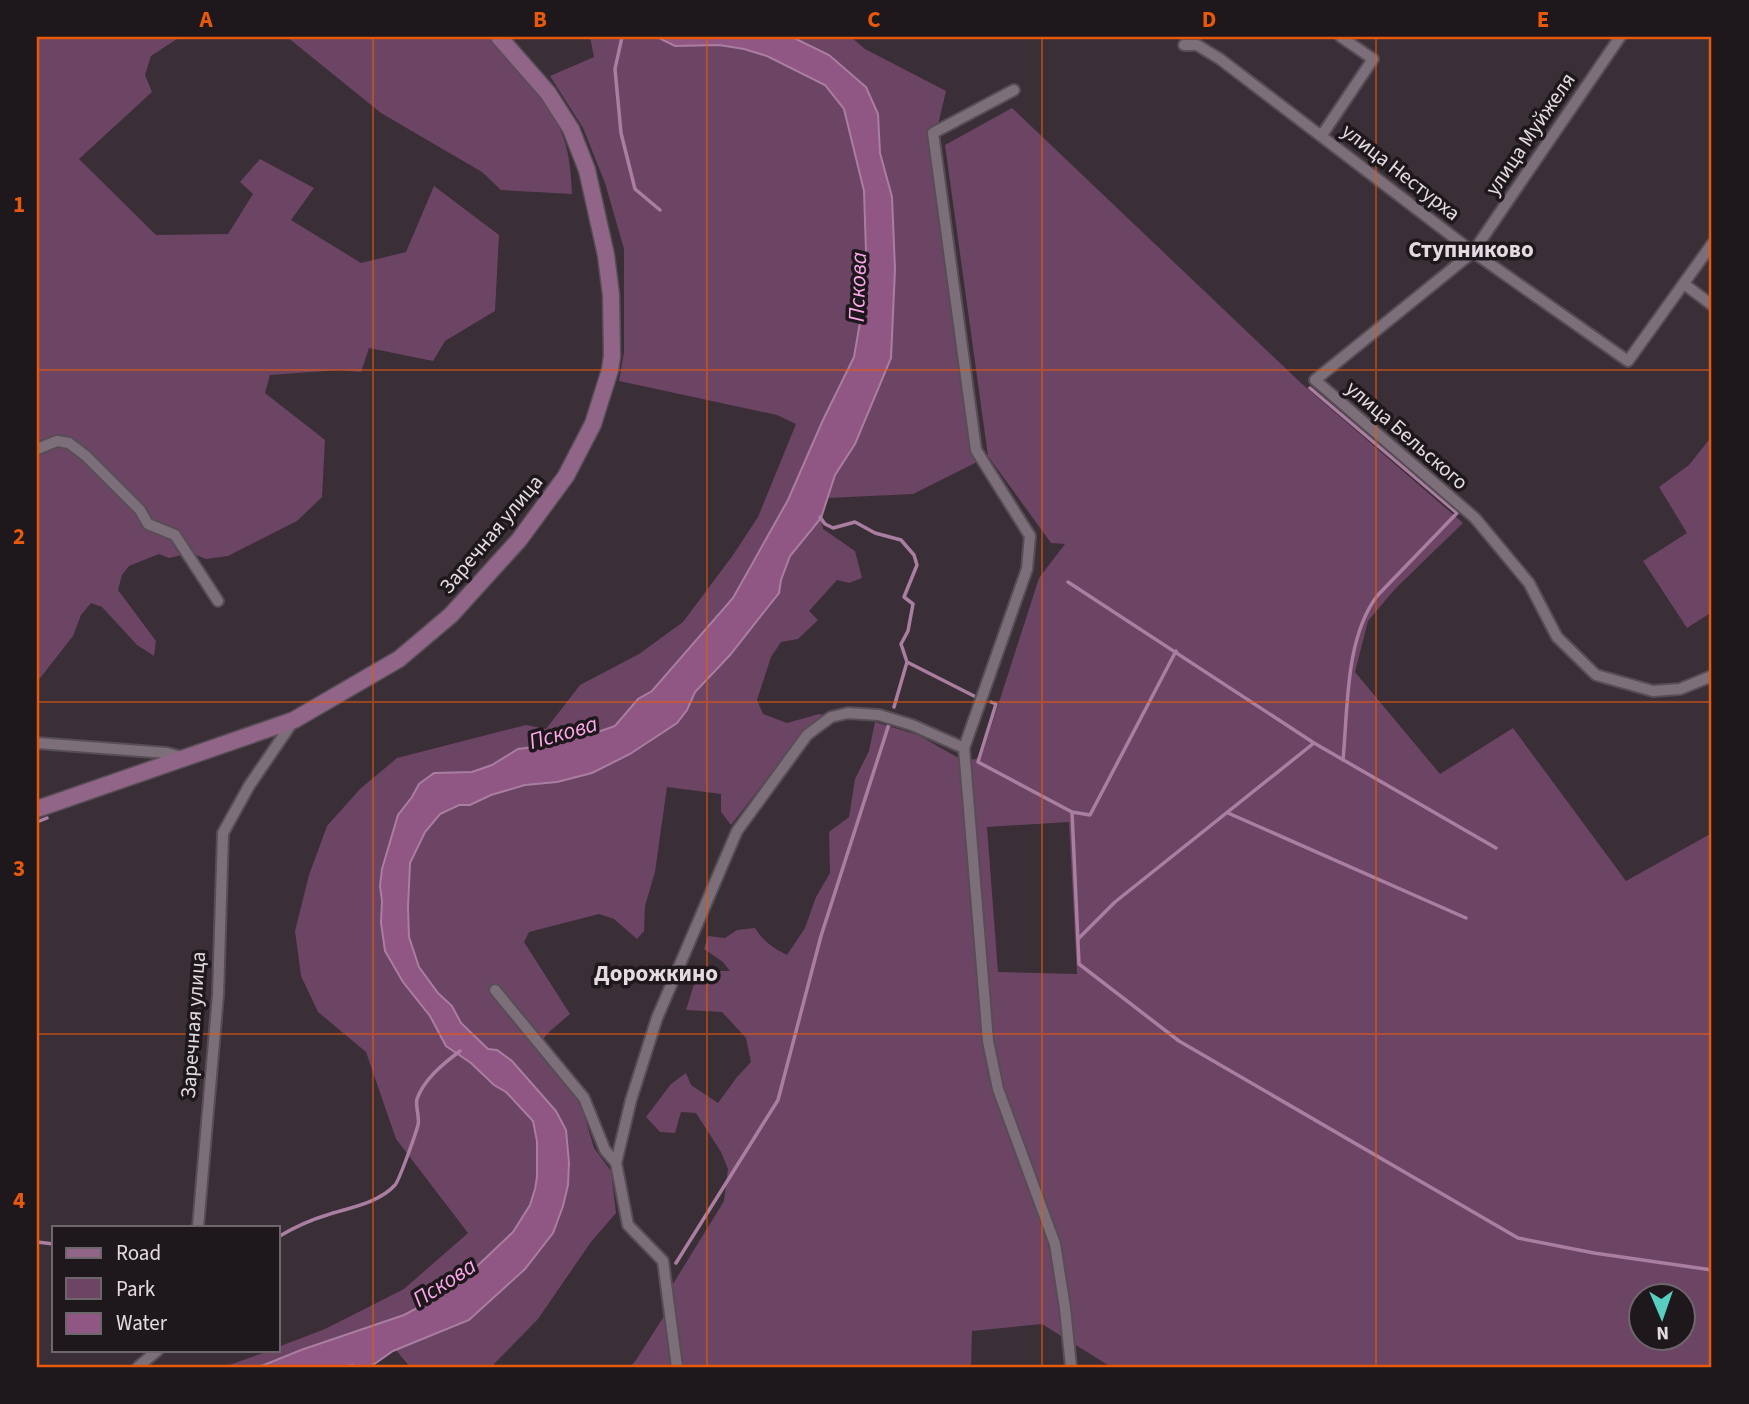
<svg xmlns="http://www.w3.org/2000/svg" width="1749" height="1404" viewBox="0 0 1749 1404" font-family="'Source Sans 3',sans-serif">
<style>
.green{fill:#6c4464;fill-rule:evenodd}
.water{fill:#905684;stroke:#a97ea0;stroke-width:2}
.lines{fill:none;stroke-linecap:round;stroke-linejoin:round}
.stream{stroke:#a97ea0;stroke-width:3.5}
.street-casing{stroke:#574d55;stroke-width:14}
.secondary-casing{stroke:#574d55;stroke-width:19}
.street{stroke:#7d6f7a;stroke-width:10}
.secondary{stroke:#906588;stroke-width:16}
.grid{fill:none;stroke:#e8590c;stroke-width:2;stroke-opacity:0.55}
.labels{text-anchor:middle;stroke-width:7;stroke-linejoin:round;paint-order:stroke}
.street-label{font-size:21px;fill:#e3dbe1;stroke:#1e181c}
.neighbourhood-label{font-size:23px;font-weight:bold;fill:#e3dbe1;stroke:#1e181c}
.water-label{font-size:23px;font-style:italic;fill:#fba7ea;stroke:#1e181c}
.neatline{fill:none;stroke:#e8590c;stroke-width:2.5}
.grid-label{font-size:23px;text-anchor:middle;font-weight:bold;fill:#e8590c}
</style>
<rect width="100%" height="100%" fill="#3a2e37"/>
<!-- green -->
<path class="green" d="M 37,37 L 180,37 L 151,56 L 145,75 L 152,92 L 79,159 L 156,235 L 228,234 L 253,194 L 240,182 L 260,159 L 314,188 L 291,220 L 361,263 L 406,252 L 434,186 L 499,235 L 495,311 L 445,341 L 433,361 L 369,348 L 361,372 L 339,370 L 270,375 L 265,393 L 325,440 L 322,497 L 297,521 L 228,556 L 206,559 L 191,553 L 169,558 L 159,554 L 129,566 L 122,575 L 118,590 L 156,641 L 154,656 L 137,645 L 102,607 L 91,603 L 81,615 L 73,636 L 37,682 Z
M 287,37 L 491,37 C 516,70 551,99 564,139 C 570,157 571,176 572,194 L 501,190 L 482,172 L 381,113 Z
M 590,37 L 657,37 L 675,46 L 719,45 L 744,49 L 767,56 L 825,85 L 844,109 L 864,191 L 867,282 L 854,357 L 823,420 L 788,500 L 733,598 L 652,691 L 638,699 L 615,726 L 589,735 L 549,745 L 518,749 L 492,765 L 472,772 L 434,773 L 419,784 L 412,797 L 398,815 L 382,869 L 380,886 L 382,901 L 381,923 L 385,951 L 393,966 L 430,1016 L 446,1046 L 471,1063 L 494,1085 L 506,1092 L 533,1121 L 537,1141 L 537,1177 L 530,1205 L 513,1232 L 453,1289 L 404,1315 L 301,1350 L 259,1367 L 224,1367 L 271,1350 L 278,1350 L 278,1347 L 325,1329 L 404,1289 L 468,1233 L 396,1139 L 366,1052 L 318,1012 L 301,976 L 295,931 L 309,875 L 327,826 L 360,789 L 397,758 L 526,725 L 546,729 L 580,685 L 639,654 L 683,622 L 733,555 L 758,517 L 796,424 L 777,415 L 619,381 L 624,352 L 624,249 L 605,183 L 583,128 L 550,76 L 594,57 Z
M 792,37 L 851,37 L 865,49 L 946,91 L 934,142 L 980,451 L 983,459 L 913,494 L 828,498 L 835,475 L 855,444 L 891,358 L 895,269 L 892,197 L 880,153 L 878,114 L 829,55 Z
M 1012,108 L 1301,383 L 1463,523 L 1395,589 L 1368,621 L 1355,672 L 1440,774 L 1513,728 L 1626,881 L 1712,833 L 1712,1367 L 1111,1367 L 1042,1324 L 972,1331 L 971,1367 L 682,1367 L 672,1304 L 673,1284 L 724,1201 L 728,1169 L 721,1152 L 696,1113 L 681,1112 L 675,1133 L 660,1132 L 646,1117 L 671,1084 L 686,1073 L 691,1085 L 718,1103 L 737,1077 L 751,1062 L 746,1038 L 722,1012 L 686,1010 L 695,981 L 702,971 L 730,971 L 723,962 L 704,949 L 708,936 L 725,938 L 737,930 L 755,928 C 763,941 774,949 787,955 L 805,928 L 816,897 L 830,873 L 829,832 L 849,817 L 855,779 L 869,751 L 875,722 L 918,735 L 964,761 L 981,758 L 1039,578 L 1065,544 L 1051,543 L 988,456 L 945,145 ZM 1069,822 L 1077,974 L 998,972 L 987,827 ZM 1032,1193 L 1047,1204 L 1059,1240 L 1071,1312 L 1059,1312 C 1059,1275 1044,1228 1032,1193 ZM 1640,1296 L 1682,1296 L 1682,1338 L 1640,1338 Z
M 1712,436 L 1712,612 L 1687,628 L 1643,561 L 1687,533 L 1659,487 L 1689,465 Z
M 821,518 L 823,529 L 855,551 L 862,578 L 849,583 L 837,580 L 809,611 L 818,620 L 798,639 L 781,642 L 771,657 L 757,700 L 763,714 L 787,723 L 819,714 L 824,715 L 804,731 L 731,825 L 721,812 L 721,794 L 667,787 L 655,872 L 645,906 L 644,931 L 637,939 L 614,919 L 599,914 L 529,932 L 524,942 L 570,1014 L 549,1032 L 537,1046 L 580,1101 L 594,1148 L 611,1171 L 616,1213 L 591,1242 L 538,1319 L 494,1364 L 496,1367 L 410,1367 L 396,1350 L 469,1320 L 525,1268 L 553,1233 L 563,1206 L 568,1185 L 569,1163 L 556,1111 L 512,1061 L 488,1049 L 461,1023 L 452,1006 L 438,993 L 419,967 L 409,937 L 408,907 L 410,863 L 425,832 L 440,814 L 459,805 L 470,805 L 491,795 L 525,785 L 557,782 L 687,710 L 695,692 L 730,655 L 779,594 L 781,580 L 790,556 Z
M 666,1313 L 672,1367 L 630,1367 L 636,1360 Z"/>
<!-- water -->
<path class="water" d="M 657,37 L 792,37 L 829,55 L 866,87 L 878,114 L 880,153 L 892,197 L 895,269 L 891,358 L 855,444 L 835,475 L 821,518 L 790,556 L 781,580 L 779,593 L 730,655 L 695,692 L 687,710 L 677,723 L 630,754 L 592,773 L 557,782 L 525,785 L 491,795 L 470,805 L 459,805 L 440,814 L 425,832 L 410,863 L 408,907 L 409,937 L 419,967 L 438,993 L 452,1006 L 461,1023 L 488,1049 L 497,1050 L 512,1061 L 556,1111 L 566,1130 L 569,1163 L 568,1185 L 563,1206 L 553,1233 L 525,1269 L 469,1320 L 393,1351 L 370,1367 L 354,1367 L 353,1365 L 341,1367 L 259,1367 L 301,1350 L 404,1315 L 453,1289 L 513,1232 L 530,1205 L 535,1189 L 537,1177 L 537,1141 L 533,1121 L 506,1092 L 494,1085 L 471,1063 L 446,1046 L 430,1016 L 403,982 L 385,951 L 381,923 L 382,901 L 380,886 L 382,869 L 398,815 L 412,797 L 419,784 L 434,773 L 472,772 L 492,765 L 518,749 L 549,745 L 589,735 L 615,726 L 638,699 L 652,691 L 733,598 L 788,500 L 823,420 L 854,357 L 867,282 L 864,191 L 844,109 L 825,85 L 767,56 L 744,49 L 719,45 L 675,46 Z"/>
<g class="lines">
<!-- stream -->
<path class="stream" d="M 622,37 L 615,69 L 621,133 L 635,189 L 660,210
M 1310,388 L 1457,513 L 1377,596 C 1345,639 1348,708 1343,760
M 820,517 L 825,524 L 833,528 L 855,522 L 875,533 L 901,540 L 914,555 L 917,565 L 904,597 L 913,604 L 908,631 L 901,644 L 907,662 L 974,696
M 1068,582 L 1314,743
M 991,702 L 996,704 L 978,762 L 1072,812 L 1079,964 L 1179,1041 L 1518,1238 L 1594,1253 L 1712,1270
M 894,707 L 907,662
M 1072,812 L 1090,815 L 1176,651
M 1228,813 L 1466,918
M 37,822 L 47,818
M 1079,938 L 1115,902 L 1314,743 L 1496,848
M 278,1237 C 293,1228 310,1220 327,1215 C 348,1208 379,1203 395,1185 C 399,1181 416,1133 418,1125 C 420,1117 415,1107 417,1099 C 424,1079 444,1063 460,1051
M 37,1242 L 54,1244
M 676,1263 L 778,1100 L 821,936 L 889,724"/>
<defs>
<path id="street" d="M 1620,37 L 1473,252 L 1315,380 L 1475,518 L 1529,583 L 1557,637 L 1596,675 L 1653,691 L 1680,689 L 1712,676
M 1184,45 L 1197,45 L 1220,59 L 1473,252 L 1628,361 L 1712,244
M 1014,90 L 933,133 L 976,450 L 1030,536 L 1027,569 L 964,748 L 988,1041 L 998,1089 L 1055,1244 L 1065,1308 L 1071,1367
M 1322,135 L 1373,59 L 1341,37
M 1684,284 L 1712,305
M 37,449 L 57,441 L 69,443 L 86,456 L 140,510 L 148,524 L 175,535 L 218,601
M 37,743 L 167,753 L 182,757
M 495,990 L 584,1098 L 605,1150 L 616,1163
M 198,1227 L 218,995 L 223,833 L 249,786 L 294,720
M 138,1367 L 158,1350
M 677,1367 L 663,1261 L 628,1225 L 616,1163 L 631,1100 L 657,1018 L 737,831 L 807,735 L 831,717 L 848,713 L 879,715 L 912,725 L 964,748"/>
<path id="secondary" d="M 37,809 L 294,720 L 399,659 L 451,615 L 519,540 L 566,476 L 593,424 L 610,370 L 612,356 L 611,295 L 606,255 L 587,170 L 571,129 L 548,93 L 499,37"/>
</defs>
<!-- street casing -->
<use href="#street" class="street-casing"/>
<!-- secondary casing -->
<use href="#secondary" class="secondary-casing"/>
<!-- street -->
<use href="#street" class="street"/>
<!-- secondary -->
<use href="#secondary" class="secondary"/>
</g>
<!-- grid -->
<path class="grid" d="M 373,37 L 373,1367M 707,37 L 707,1367M 1042,37 L 1042,1367M 1376,37 L 1376,1367M 37,370 L 1712,370M 37,702 L 1712,702M 37,1034 L 1712,1034"/>
<g class="labels">
<!-- street labels -->
<g class="street-label">
<text transform="translate(1530 134) rotate(-56)" y="7">улица Муйжеля</text>
<text transform="translate(1401 172) rotate(38)" y="7">улица Нестурха</text>
<text transform="translate(1407 435) rotate(41)" y="7">улица Бельского</text>
<text transform="translate(491 534) rotate(-50)" y="7">Заречная улица</text>
<text transform="translate(193 1025) rotate(-86)" y="7">Заречная улица</text>
</g>
<!-- neighbourhood labels -->
<g class="neighbourhood-label">
<text x="1471" y="257">Ступниково</text>
<text x="656" y="981">Дорожкино</text>
</g>
<!-- water labels -->
<g class="water-label">
<text transform="translate(857 287) rotate(-88)" y="8">Пскова</text>
<text transform="translate(563 732) rotate(-16)" y="8">Пскова</text>
<text transform="translate(444 1282) rotate(-33)" y="8">Пскова</text>
</g>
</g>
<!-- border -->
<rect width="1749" height="1404" fill="none" stroke="#1e181c" stroke-width="77"/>
<!-- legend -->
<rect x="52" y="1226" width="228" height="126" fill="#1e181c" stroke="#6d666b" stroke-width="2"/>
<rect x="66" y="1248" width="35" height="10" fill="#906588" stroke="#6d666b" stroke-width="2"/>
<text x="116" y="1260" font-size="21" fill="#e3dbe1">Road</text>
<rect x="66" y="1278" width="35" height="21" fill="#6c4464" stroke="#6d666b" stroke-width="2"/>
<text x="116" y="1296" font-size="21" fill="#e3dbe1">Park</text>
<rect x="66" y="1313" width="35" height="21" fill="#905684" stroke="#6d666b" stroke-width="2"/>
<text x="116" y="1330" font-size="21" fill="#e3dbe1">Water</text>
<!-- north arrow -->
<g transform="translate(1662 1317) rotate(178)"><circle r="33" fill="#1e181c" stroke="#6d666b" stroke-width="2"/>
<path d="M0-5L12 26L0 18L-12 26Z" fill="#58cec0"/>
<text y="-10" font-size="19" font-weight="bold" text-anchor="middle" fill="#e3dbe1">N</text>
</g>
<rect x="38" y="38" width="1672" height="1328" class="neatline"/>
<g class="grid-label">
<text x="206" y="27">A</text>
<text x="540" y="27">B</text>
<text x="874" y="27">C</text>
<text x="1209" y="27">D</text>
<text x="1543" y="27">E</text>
<text x="19" y="212">1</text>
<text x="19" y="544">2</text>
<text x="19" y="876">3</text>
<text x="19" y="1208">4</text>
</g>
</svg>
